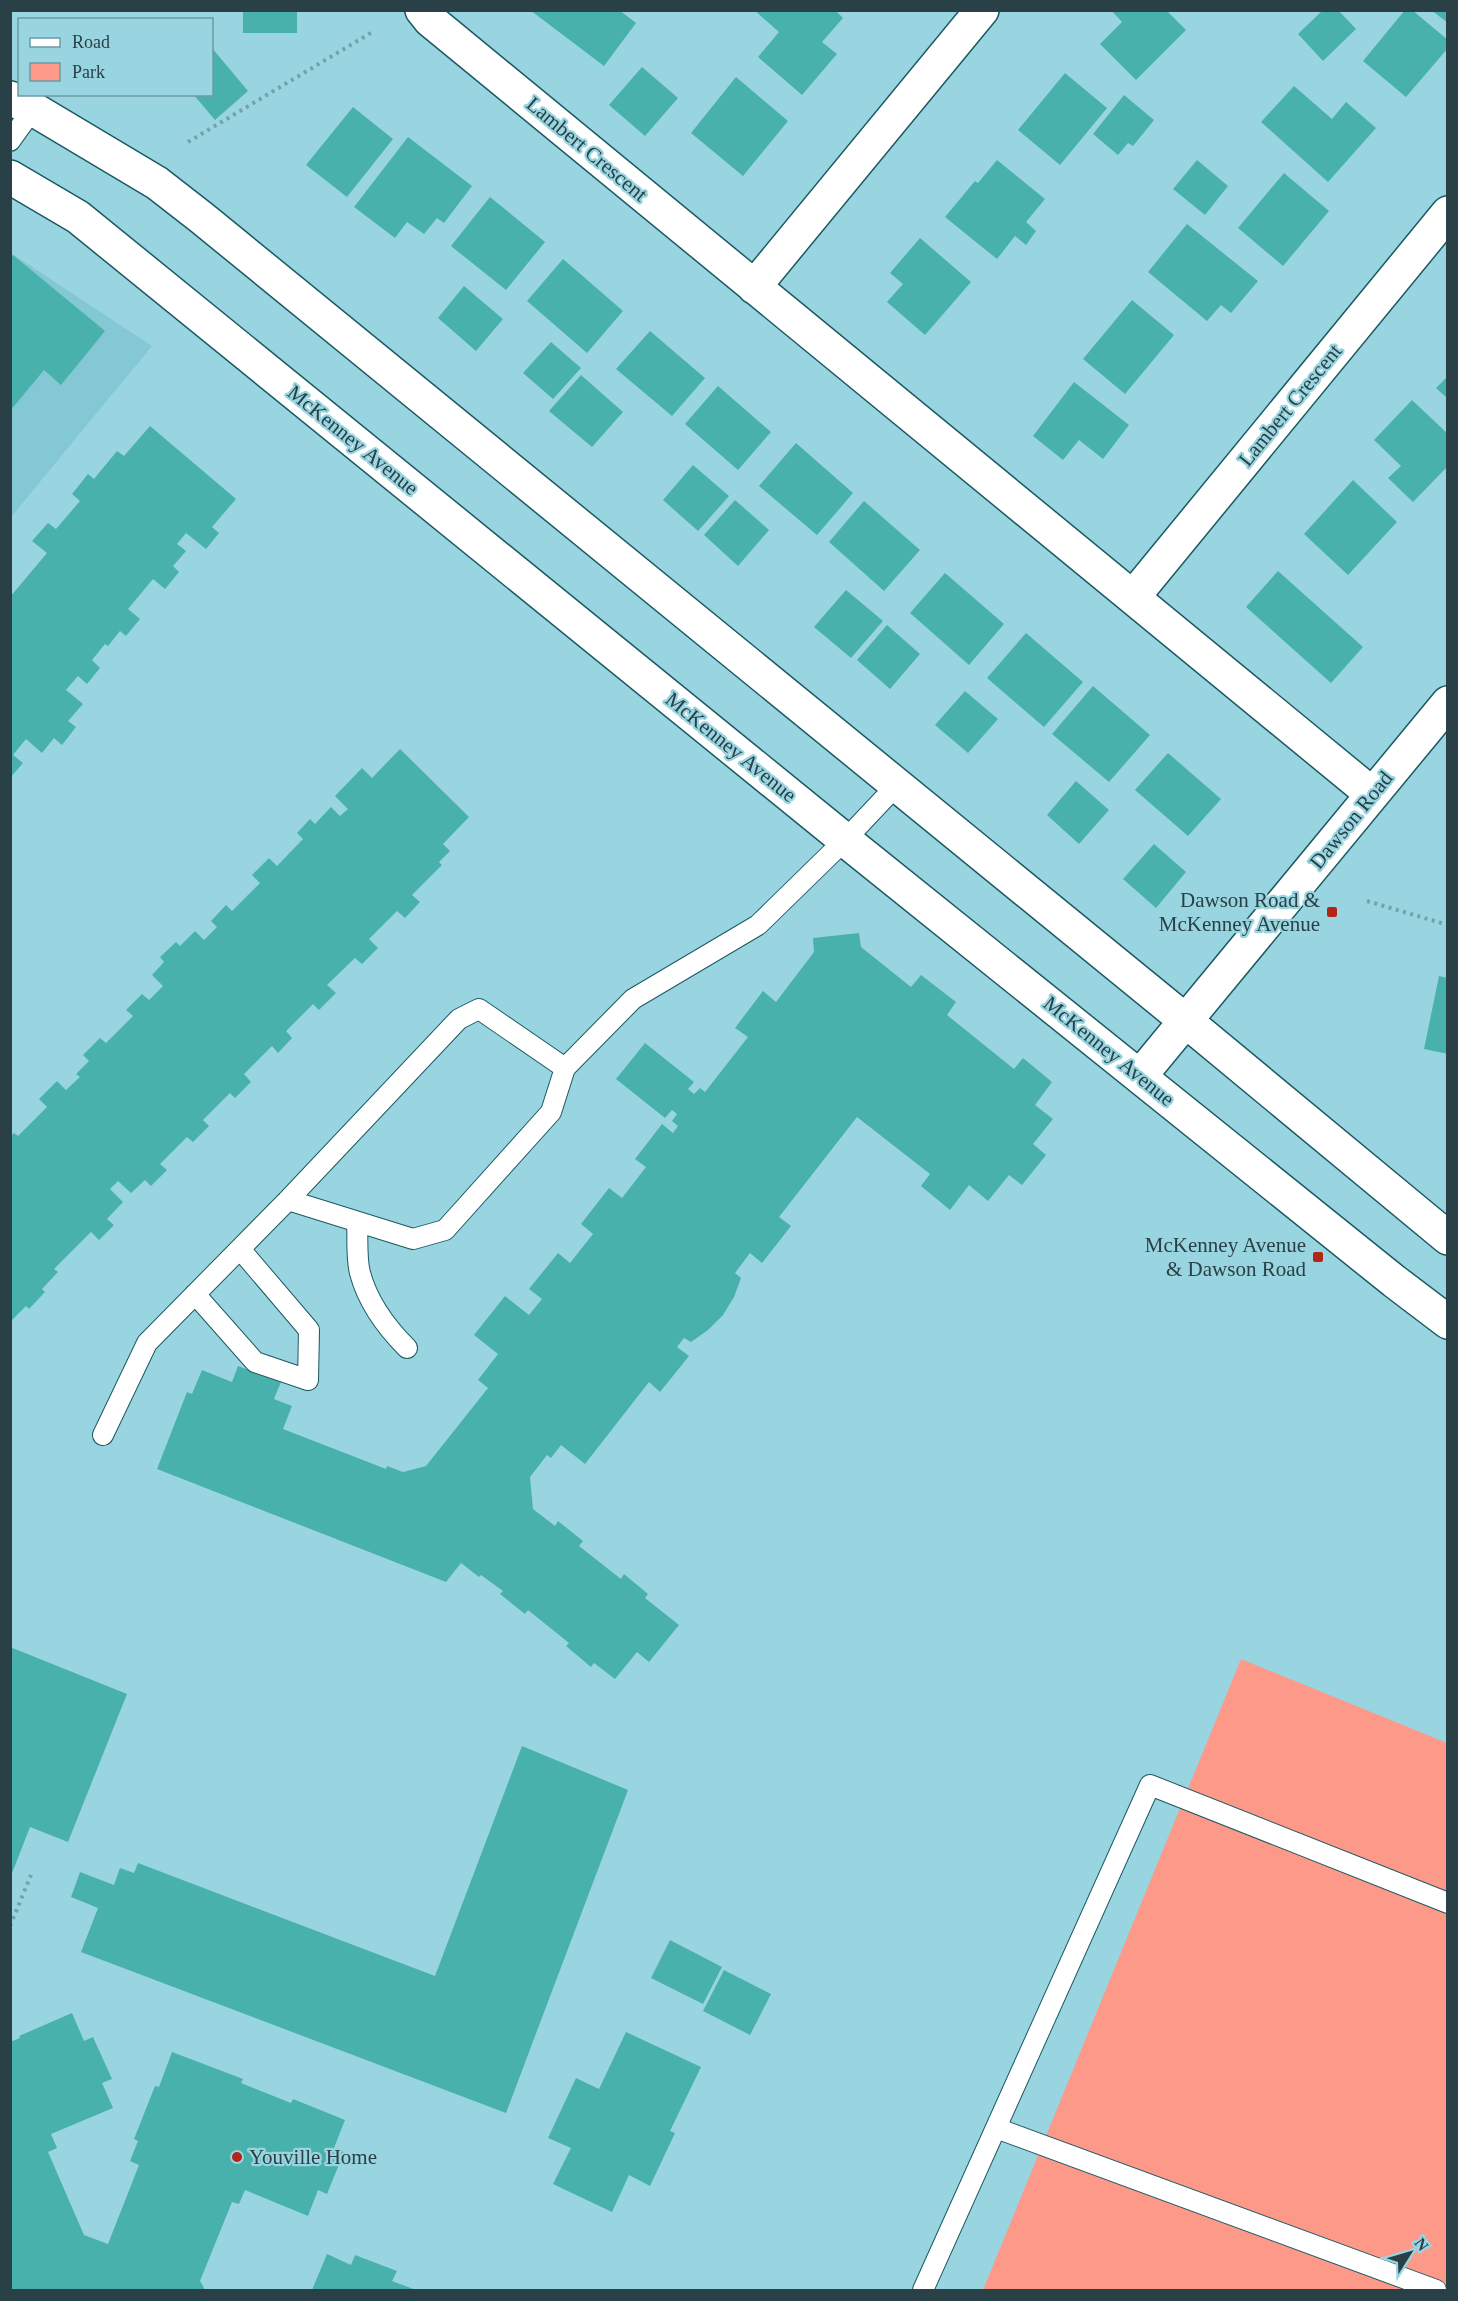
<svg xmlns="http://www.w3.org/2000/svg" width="1458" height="2301" viewBox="0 0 1458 2301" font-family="Georgia,serif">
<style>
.built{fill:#83c8d4}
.green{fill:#fd9989}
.building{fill:#49b1ab}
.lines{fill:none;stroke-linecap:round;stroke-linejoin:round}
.service-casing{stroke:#1b5962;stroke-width:22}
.minor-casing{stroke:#1b5962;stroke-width:36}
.secondary-casing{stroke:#1b5962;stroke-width:36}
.path{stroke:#73a2ab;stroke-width:4;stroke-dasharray:3 4.5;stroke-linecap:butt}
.service{stroke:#fff;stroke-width:20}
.minor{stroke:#fff;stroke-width:33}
.secondary{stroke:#fff;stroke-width:33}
.poi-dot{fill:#b32419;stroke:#99d5e0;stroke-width:2}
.labels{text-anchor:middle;stroke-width:4.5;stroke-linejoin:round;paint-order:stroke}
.street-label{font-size:21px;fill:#294146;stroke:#99d5e0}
.poi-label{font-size:21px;fill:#294146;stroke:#99d5e0;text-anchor:end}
</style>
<rect width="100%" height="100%" fill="#99d5e0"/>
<!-- built -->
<path class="built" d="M 11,253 L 152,346 L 11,517 Z"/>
<!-- green -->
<path class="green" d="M 1241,1659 L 1447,1743 L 1447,2290 L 983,2290 Z"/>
<!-- building -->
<path class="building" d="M 243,10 L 297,10 L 297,33 L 243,33 Z
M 530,10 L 619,10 L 636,23 L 604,66 Z
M 754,10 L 835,10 L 843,18 L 822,42 L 837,54 L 802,95 L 758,57 L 779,32 Z
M 1111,10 L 1166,10 L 1186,30 L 1136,80 L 1100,44 L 1122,22 Z
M 1323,10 L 1338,10 L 1356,29 L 1323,61 L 1298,34 Z
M 1405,10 L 1412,10 L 1448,40 L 1448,48 L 1406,97 L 1363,61 Z
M 1431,10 L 1448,10 L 1448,23 Z
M 212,48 L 248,91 L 215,120 L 193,94 L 212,94 Z
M 642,67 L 678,98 L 645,136 L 609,105 Z
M 1065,73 L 1107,108 L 1060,165 L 1018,130 Z
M 736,77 L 788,121 L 743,176 L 691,133 Z
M 1294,86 L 1332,119 L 1346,102 L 1376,128 L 1328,182 L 1261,122 Z
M 1124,95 L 1154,120 L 1133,146 L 1128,143 L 1118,155 L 1093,134 Z
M 353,107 L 393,139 L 347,197 L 306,165 Z
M 408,137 L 472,186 L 444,223 L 437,218 L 424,234 L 407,222 L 395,238 L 354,207 Z
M 997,160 L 1045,199 L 1026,222 L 1036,231 L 1026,245 L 1015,236 L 997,259 L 945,217 L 975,181 L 978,183 Z
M 1197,160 L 1228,186 L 1205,215 L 1173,189 Z
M 1284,173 L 1329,211 L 1283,266 L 1238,228 Z
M 490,197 L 545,242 L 506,290 L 451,246 Z
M 1187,224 L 1258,281 L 1231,313 L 1221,305 L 1207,321 L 1148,272 Z
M 920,238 L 971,282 L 925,335 L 887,302 L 903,284 L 890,273 Z
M 13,255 L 105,331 L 61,385 L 44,370 L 10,411 L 10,258 Z
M 563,259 L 623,311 L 587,353 L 527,301 Z
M 464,286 L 503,319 L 476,351 L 438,318 Z
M 1132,300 L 1174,335 L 1125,394 L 1083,359 Z
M 650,331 L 705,378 L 672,416 L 616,369 Z
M 551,342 L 581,368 L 553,399 L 523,373 Z
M 581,375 L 623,412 L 592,447 L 549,411 Z
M 1448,376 L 1448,399 L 1436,388 Z
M 1074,382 L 1129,425 L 1103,459 L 1079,440 L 1063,460 L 1033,436 Z
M 718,386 L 771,432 L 738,470 L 685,424 Z
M 1412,400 L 1448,434 L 1448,466 L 1413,502 L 1388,478 L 1401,466 L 1374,440 Z
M 150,426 L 236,499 L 212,527 L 219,533 L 206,549 L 186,533 L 177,544 L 186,551 L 173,566 L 179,572 L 165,589 L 153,579 L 128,609 L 140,619 L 126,636 L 120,631 L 108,646 L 105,644 L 92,660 L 100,668 L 87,684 L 78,676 L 66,690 L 83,704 L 68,721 L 76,727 L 62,745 L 54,738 L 42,753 L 26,739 L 13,755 L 23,763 L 10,778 L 10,597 L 47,553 L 32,541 L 48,523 L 56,529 L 80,501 L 72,494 L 88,474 L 94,479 L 117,451 L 124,456 Z
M 796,443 L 853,493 L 817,535 L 759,486 Z
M 693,465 L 729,496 L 698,531 L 663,500 Z
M 1353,480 L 1397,522 L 1348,575 L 1304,534 Z
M 735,500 L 769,530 L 738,566 L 704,535 Z
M 864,501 L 920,550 L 884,591 L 829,542 Z
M 1278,571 L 1363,647 L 1331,683 L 1246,607 Z
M 945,573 L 1004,624 L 969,665 L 910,613 Z
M 846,590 L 883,621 L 851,658 L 814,627 Z
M 887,625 L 920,654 L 890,689 L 857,660 Z
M 1026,633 L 1083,682 L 1044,727 L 987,678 Z
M 1093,686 L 1150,735 L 1109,782 L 1052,734 Z
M 965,691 L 998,719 L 968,753 L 935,725 Z
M 400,749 L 469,817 L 443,844 L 450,851 L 439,862 L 442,865 L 412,895 L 420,902 L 405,918 L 397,911 L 369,939 L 378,948 L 362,964 L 355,958 L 327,985 L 336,993 L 319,1010 L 313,1004 L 286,1031 L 292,1038 L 278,1053 L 272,1046 L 244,1074 L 251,1082 L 235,1098 L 230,1093 L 203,1120 L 209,1126 L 193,1142 L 187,1137 L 160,1164 L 167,1170 L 151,1186 L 145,1180 L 131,1193 L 118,1181 L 110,1189 L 123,1202 L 107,1219 L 114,1225 L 99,1240 L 91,1232 L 54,1269 L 58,1272 L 42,1289 L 45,1292 L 29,1309 L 26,1306 L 10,1322 L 10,1137 L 14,1133 L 18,1136 L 47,1107 L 39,1099 L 57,1081 L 66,1090 L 80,1077 L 76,1074 L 89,1061 L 83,1055 L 100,1038 L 106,1043 L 133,1016 L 126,1010 L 142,994 L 149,1000 L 163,986 L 152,975 L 164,962 L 160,957 L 176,942 L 180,946 L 195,931 L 204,940 L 217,927 L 211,921 L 226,905 L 232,911 L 260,883 L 252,875 L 269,858 L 277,866 L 303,839 L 297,833 L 310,819 L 315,824 L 331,807 L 340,816 L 348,809 L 335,796 L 362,768 L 372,778 Z
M 1168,753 L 1221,799 L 1188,836 L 1135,790 Z
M 1076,781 L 1109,810 L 1079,844 L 1047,815 Z
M 1154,844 L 1186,872 L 1156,908 L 1123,879 Z
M 859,933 L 861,947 L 911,987 L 921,975 L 956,1002 L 947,1015 L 1014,1069 L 1023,1058 L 1052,1082 L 1035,1105 L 1053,1119 L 1033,1144 L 1046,1155 L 1022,1185 L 1009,1175 L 988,1201 L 969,1185 L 950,1210 L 921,1186 L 930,1174 L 857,1117 L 779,1217 L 791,1226 L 762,1263 L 750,1253 L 735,1273 L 741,1278 L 734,1297 L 723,1315 L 708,1330 L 691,1342 L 684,1338 L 677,1347 L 689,1356 L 660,1392 L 649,1382 L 585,1464 L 561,1445 L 551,1458 L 547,1455 L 530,1477 L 533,1509 L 555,1526 L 558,1521 L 583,1541 L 579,1546 L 621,1579 L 624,1574 L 648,1594 L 645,1598 L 679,1625 L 649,1662 L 637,1652 L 615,1679 L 594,1663 L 591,1667 L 566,1646 L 569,1643 L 528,1610 L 525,1614 L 500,1594 L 503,1591 L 481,1575 L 479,1577 L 461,1563 L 446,1582 L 157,1469 L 187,1392 L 192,1394 L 202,1370 L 232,1382 L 238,1366 L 281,1382 L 274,1399 L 292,1406 L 283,1429 L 386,1469 L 387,1466 L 403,1472 L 426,1466 L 488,1388 L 478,1380 L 498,1354 L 474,1335 L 505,1296 L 529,1315 L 542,1299 L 529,1289 L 558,1253 L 570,1263 L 593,1234 L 581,1224 L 609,1188 L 622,1198 L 646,1167 L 635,1159 L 662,1124 L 673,1133 L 678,1126 L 672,1121 L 677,1114 L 672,1110 L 665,1118 L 616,1079 L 645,1043 L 694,1082 L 688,1089 L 694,1094 L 700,1088 L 705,1092 L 748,1037 L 735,1028 L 763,991 L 776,1002 L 814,952 L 813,938 Z
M 1439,976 L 1448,978 L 1448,1054 L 1424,1049 Z
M 10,1647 L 127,1694 L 68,1842 L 30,1827 L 11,1876 Z
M 522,1746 L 628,1790 L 506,2113 L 81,1952 L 98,1908 L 71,1897 L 80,1872 L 114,1885 L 120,1868 L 134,1873 L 138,1863 L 435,1976 Z
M 670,1940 L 722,1967 L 703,2004 L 651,1978 Z
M 724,1970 L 771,1994 L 750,2035 L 703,2011 Z
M 72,2013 L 84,2041 L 93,2037 L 112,2079 L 102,2083 L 113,2108 L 51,2134 L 57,2148 L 48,2152 L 84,2235 L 108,2244 L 139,2165 L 130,2161 L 138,2141 L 134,2139 L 155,2086 L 159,2087 L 172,2052 L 243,2079 L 241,2083 L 291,2103 L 293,2099 L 345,2120 L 334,2148 L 344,2152 L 327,2194 L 318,2190 L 308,2216 L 245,2190 L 239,2204 L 232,2202 L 200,2281 L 205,2290 L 15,2290 L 10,2289 L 10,2042 L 20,2038 L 19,2036 Z
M 626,2032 L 701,2067 L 670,2131 L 675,2133 L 650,2186 L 629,2175 L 612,2212 L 553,2184 L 571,2148 L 548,2138 L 576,2078 L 599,2089 Z
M 327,2254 L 351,2265 L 355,2255 L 397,2271 L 392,2281 L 416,2290 L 312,2290 Z"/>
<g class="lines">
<defs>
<path id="service" d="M 10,141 L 33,109
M 288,1200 L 413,1239 L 445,1230 L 551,1112 L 565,1068 L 633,999 L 758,925 L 845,840 L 896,786
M 357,1222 C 358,1238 356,1258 360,1273 C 368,1303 386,1327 407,1348
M 195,1294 L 255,1362 L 308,1380 L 309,1330 L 240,1249
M 103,1435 L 147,1343 L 288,1200 L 459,1019 L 479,1009 L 565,1068
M 996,2128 L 1436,2290
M 923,2290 L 1150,1785 L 1448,1903"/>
<path id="minor" d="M 422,10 L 430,20 L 1372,794
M 754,287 L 982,10
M 1133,597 L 1448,213"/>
<path id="secondary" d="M 10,98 L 33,109 L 157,183 L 202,218 L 1186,1021 L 1448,1238
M 10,177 L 78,217 L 845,840 L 1394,1281 L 1448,1322
M 1140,1076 L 1448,703"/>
</defs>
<!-- service casing -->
<use href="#service" class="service-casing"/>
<!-- minor casing -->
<use href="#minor" class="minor-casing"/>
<!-- secondary casing -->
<use href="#secondary" class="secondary-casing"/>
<!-- path -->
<path class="path" d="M 188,142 L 374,31
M 1367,901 L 1448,925
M 10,1926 L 31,1875"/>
<!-- service -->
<use href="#service" class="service"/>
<!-- minor -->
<use href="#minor" class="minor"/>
<!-- secondary -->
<use href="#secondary" class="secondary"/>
</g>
<!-- markers -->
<g class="poi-dot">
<rect x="1326" y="906" width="12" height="12" rx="3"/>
<rect x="1312" y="1251" width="12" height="12" rx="3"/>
<circle cx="237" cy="2157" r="6"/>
</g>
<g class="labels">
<!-- street labels -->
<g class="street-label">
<text transform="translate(587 149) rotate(40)" y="7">Lambert Crescent</text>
<text transform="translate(1290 405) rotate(-51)" y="7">Lambert Crescent</text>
<text transform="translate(353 440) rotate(39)" y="7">McKenney Avenue</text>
<text transform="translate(731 747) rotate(39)" y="7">McKenney Avenue</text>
<text transform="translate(1351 820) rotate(-51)" y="7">Dawson Road</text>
<text transform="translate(1109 1051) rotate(39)" y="7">McKenney Avenue</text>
</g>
<!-- poi labels -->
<g class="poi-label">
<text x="1320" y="907">Dawson Road &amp;<tspan x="1320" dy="24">McKenney Avenue</tspan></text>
<text x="1306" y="1252">McKenney Avenue<tspan x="1306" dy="24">&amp; Dawson Road</tspan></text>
<text x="249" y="2164" text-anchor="start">Youville Home</text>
</g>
</g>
<!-- border -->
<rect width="1458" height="2301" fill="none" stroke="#294146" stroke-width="24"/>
<!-- legend -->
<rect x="18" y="18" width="195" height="78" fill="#99d5e0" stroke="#6c9aa2" stroke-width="1.5"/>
<rect x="30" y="38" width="30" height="9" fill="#ffffff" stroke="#6c9aa2" stroke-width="1.5"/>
<text x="72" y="48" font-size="18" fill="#294146">Road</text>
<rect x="30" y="63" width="30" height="18" fill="#fd9989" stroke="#6c9aa2" stroke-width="1.5"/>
<text x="72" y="78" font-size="18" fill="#294146">Park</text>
<!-- north arrow -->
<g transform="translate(1410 2253) rotate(53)" stroke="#99d5e0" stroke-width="4.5" paint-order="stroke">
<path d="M0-4.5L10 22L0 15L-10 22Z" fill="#294146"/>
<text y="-9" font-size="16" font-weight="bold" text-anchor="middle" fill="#294146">N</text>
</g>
</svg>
